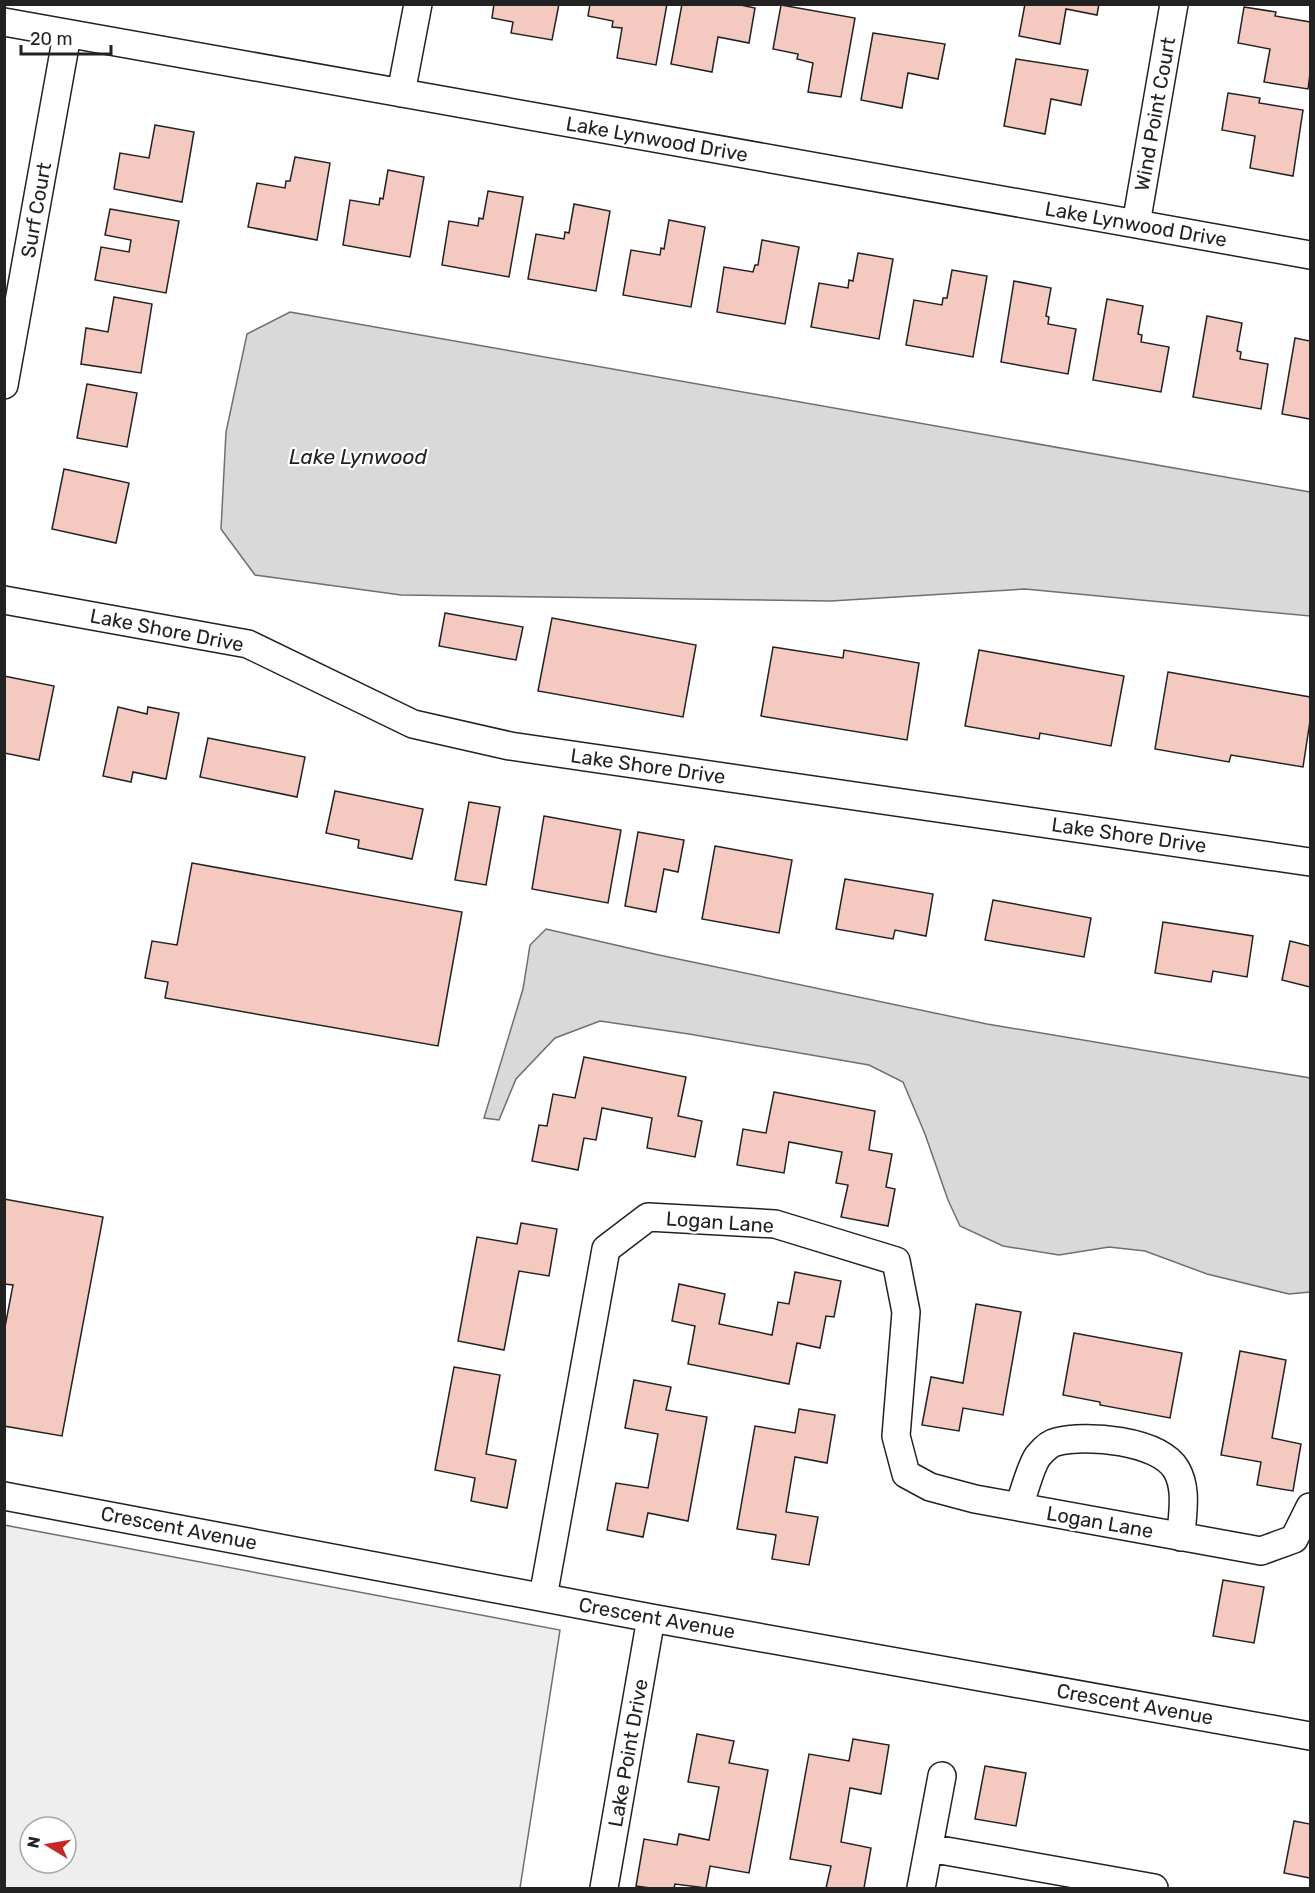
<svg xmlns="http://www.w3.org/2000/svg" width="1315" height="1893" viewBox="0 0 1315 1893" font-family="Rubik,sans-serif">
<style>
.green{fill:#eee;stroke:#6f6f6f;stroke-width:1.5;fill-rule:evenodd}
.water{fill:#d9d9d9;stroke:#6f6f6f;stroke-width:1.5}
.building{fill:#f3c9c0;stroke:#222;stroke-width:1.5}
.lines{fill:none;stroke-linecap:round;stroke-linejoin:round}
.street-casing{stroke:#222;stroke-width:30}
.street{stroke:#fff;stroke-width:27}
.labels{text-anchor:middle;stroke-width:4.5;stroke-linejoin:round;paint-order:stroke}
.street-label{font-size:20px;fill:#222;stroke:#fff}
.water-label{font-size:21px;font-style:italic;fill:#222;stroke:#fff}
</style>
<rect width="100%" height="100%" fill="#fff"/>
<!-- green -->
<path class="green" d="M 4,1525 L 560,1630 L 520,1888 L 5,1888 ZM 30,1827 L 66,1827 L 66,1863 L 30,1863 Z"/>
<!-- water -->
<path class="water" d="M 290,312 L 1310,492 L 1310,616 L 1025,589 L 831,601 L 401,595 L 255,575 L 221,529 L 226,432 L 247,334 Z
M 546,929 L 659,955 L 987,1024 L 1310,1078 L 1310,1292 L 1289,1294 L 1207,1274 L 1145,1251 L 1109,1247 L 1059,1255 L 1003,1246 L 960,1226 L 948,1200 L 925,1134 L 903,1082 L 869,1065 L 689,1034 L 600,1021 L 555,1038 L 516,1079 L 499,1120 L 484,1118 L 523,989 L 530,945 Z"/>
<!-- building -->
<path class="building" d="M 494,4 L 559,4 L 552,40 L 511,33 L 513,22 L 492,18 Z
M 590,4 L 667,4 L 656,65 L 617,58 L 622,28 L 612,27 L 613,21 L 588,16 Z
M 682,4 L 736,4 L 755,8 L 749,43 L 718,37 L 712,72 L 671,64 Z
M 1025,4 L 1099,4 L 1097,15 L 1066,9 L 1060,44 L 1019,36 Z
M 781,5 L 855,18 L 841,97 L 808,92 L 813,63 L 797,59 L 798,54 L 773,49 Z
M 1244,7 L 1276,12 L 1275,16 L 1310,22 L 1310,74 L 1308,89 L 1264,82 L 1270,49 L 1238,43 Z
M 873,33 L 945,44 L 938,79 L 908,73 L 902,108 L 861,100 Z
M 1016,59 L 1088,70 L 1081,105 L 1051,99 L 1045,134 L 1004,126 Z
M 1228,93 L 1260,98 L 1259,103 L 1303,110 L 1293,176 L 1250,168 L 1255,136 L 1222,130 Z
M 155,125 L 194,132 L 182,202 L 114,189 L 120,153 L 149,158 Z
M 295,157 L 330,163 L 317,240 L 248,227 L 257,183 L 285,188 L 286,181 L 290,181 Z
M 388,170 L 424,177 L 410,257 L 343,245 L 350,200 L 379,205 L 380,198 L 383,199 Z
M 488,191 L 523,197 L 509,277 L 442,265 L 449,221 L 478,226 L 479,218 L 483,219 Z
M 574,204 L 610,211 L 596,291 L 528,279 L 536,234 L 564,239 L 565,232 L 569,233 Z
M 110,209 L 179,221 L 166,293 L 95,280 L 101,247 L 129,252 L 131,240 L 105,235 Z
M 669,220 L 705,227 L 691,307 L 623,295 L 631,250 L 660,255 L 661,248 L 664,249 Z
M 762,240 L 799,247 L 785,324 L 717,312 L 724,267 L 753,272 L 755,265 L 758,265 Z
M 858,253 L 893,259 L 879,339 L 811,327 L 819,283 L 848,288 L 849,280 L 853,281 Z
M 952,270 L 987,276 L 973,357 L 906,345 L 914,300 L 942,305 L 943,298 L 947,298 Z
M 1014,281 L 1051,288 L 1046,316 L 1049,317 L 1048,324 L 1076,329 L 1068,374 L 1001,362 Z
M 114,297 L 152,304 L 141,373 L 81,364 L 86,328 L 108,332 Z
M 1107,299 L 1143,306 L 1138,334 L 1142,335 L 1141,342 L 1169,347 L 1161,392 L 1093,380 Z
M 1207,316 L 1242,323 L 1237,351 L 1241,352 L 1240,359 L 1268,364 L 1261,409 L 1193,397 Z
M 1295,338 L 1310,341 L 1310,419 L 1282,414 Z
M 87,384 L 137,393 L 127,447 L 77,438 Z
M 64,469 L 129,483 L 116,543 L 52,529 Z
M 445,613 L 523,627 L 516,660 L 439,646 Z
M 552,618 L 696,645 L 683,717 L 538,691 Z
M 773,647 L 843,658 L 844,650 L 919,663 L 907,740 L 761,716 Z
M 979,650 L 1124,676 L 1111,746 L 1040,733 L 1039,739 L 965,726 Z
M 1168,672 L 1310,697 L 1310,721 L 1303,767 L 1231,755 L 1229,762 L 1155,749 Z
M 4,676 L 54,686 L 39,760 L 4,753 Z
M 118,707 L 147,714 L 148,707 L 179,713 L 166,779 L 133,772 L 131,782 L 103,776 Z
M 208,738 L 305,757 L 297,797 L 200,777 Z
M 335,791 L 423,809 L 412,859 L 358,848 L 359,840 L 326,833 Z
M 469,802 L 500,807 L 486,885 L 455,880 Z
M 544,816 L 621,830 L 608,903 L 532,889 Z
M 638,832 L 684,840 L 678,872 L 664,869 L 656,912 L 625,906 Z
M 715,846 L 792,860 L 779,933 L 702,919 Z
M 192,863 L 462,912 L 438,1046 L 165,998 L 168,982 L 145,978 L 152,941 L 177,945 Z
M 845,879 L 933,894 L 926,936 L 895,930 L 893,939 L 836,929 Z
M 993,900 L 1091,918 L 1084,957 L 985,940 Z
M 1163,922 L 1253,936 L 1247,977 L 1213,971 L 1211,982 L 1155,973 Z
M 1290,941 L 1310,946 L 1310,987 L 1282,980 Z
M 584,1057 L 686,1077 L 678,1116 L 702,1121 L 695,1157 L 647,1148 L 652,1118 L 602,1108 L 596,1140 L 584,1138 L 578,1170 L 532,1161 L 539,1125 L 547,1126 L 553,1094 L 575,1098 Z
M 774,1092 L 875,1111 L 869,1150 L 892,1154 L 886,1187 L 895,1189 L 888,1226 L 841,1217 L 848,1185 L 836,1183 L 842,1152 L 789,1142 L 784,1173 L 737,1165 L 743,1129 L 766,1133 Z
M 4,1199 L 103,1217 L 62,1436 L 4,1426 L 4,1332 L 13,1285 L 4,1284 Z
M 521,1223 L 557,1229 L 549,1276 L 519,1271 L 504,1350 L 458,1341 L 477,1237 L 517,1244 Z
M 795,1272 L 841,1281 L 834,1317 L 826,1316 L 820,1348 L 797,1343 L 789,1384 L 688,1364 L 695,1326 L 672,1321 L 679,1284 L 725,1294 L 719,1324 L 772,1335 L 778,1302 L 789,1304 Z
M 976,1304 L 1021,1312 L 1003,1415 L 963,1408 L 959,1431 L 922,1425 L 931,1377 L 963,1383 Z
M 1074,1333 L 1182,1353 L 1170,1418 L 1100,1405 L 1100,1402 L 1063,1395 Z
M 1240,1351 L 1286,1360 L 1272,1438 L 1301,1444 L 1293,1491 L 1257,1485 L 1261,1462 L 1221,1455 Z
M 454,1367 L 500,1375 L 486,1454 L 516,1460 L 507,1508 L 471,1501 L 475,1478 L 435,1470 Z
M 634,1380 L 671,1387 L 666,1410 L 707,1417 L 688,1521 L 648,1513 L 643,1537 L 607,1530 L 616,1483 L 648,1488 L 658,1434 L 625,1428 Z
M 799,1409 L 835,1415 L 827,1463 L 795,1457 L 786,1512 L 818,1517 L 809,1565 L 772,1559 L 776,1535 L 737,1529 L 755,1426 L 795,1433 Z
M 1223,1580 L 1264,1587 L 1254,1643 L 1213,1636 Z
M 697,1734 L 734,1741 L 729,1763 L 768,1770 L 749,1873 L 710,1866 L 706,1888 L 675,1884 L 674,1888 L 650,1888 L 636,1886 L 644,1839 L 677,1845 L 679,1834 L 709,1840 L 719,1787 L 688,1782 Z
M 853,1739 L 889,1745 L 881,1794 L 850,1788 L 841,1842 L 871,1848 L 864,1888 L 826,1888 L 831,1866 L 790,1859 L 809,1754 L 849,1761 Z
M 985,1766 L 1026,1773 L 1016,1826 L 975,1819 Z
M 1294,1821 L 1310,1824 L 1310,1878 L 1284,1873 Z"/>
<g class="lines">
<defs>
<path id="street" d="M 4,22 L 1310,255
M 401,93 L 418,4
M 1136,224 L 1174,4
M 4,385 L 67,35
M 4,600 L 248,644 L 413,724 L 510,746 L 1310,862
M 4,1496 L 651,1618 L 1310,1736
M 1019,1507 C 1023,1495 1031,1465 1038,1456 C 1042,1451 1050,1443 1056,1442 C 1086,1434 1158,1440 1176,1469 C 1188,1489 1182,1514 1181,1537
M 543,1597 L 606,1249 L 648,1217 L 775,1224 L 896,1261 L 906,1312 L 896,1436 L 906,1474 L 930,1487 L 975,1499 L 1261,1551 L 1294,1539 L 1310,1507
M 929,1848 L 1154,1888
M 604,1888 L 651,1618
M 921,1888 L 942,1776"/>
</defs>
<!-- street casing -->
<use href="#street" class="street-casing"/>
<!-- street -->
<use href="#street" class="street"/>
</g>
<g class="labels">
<!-- street labels -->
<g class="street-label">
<text transform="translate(1155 114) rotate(-80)" y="7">Wind Point Court</text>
<text transform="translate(657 139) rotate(10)" y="7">Lake Lynwood Drive</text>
<text transform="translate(36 210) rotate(-80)" y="7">Surf Court</text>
<text transform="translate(1136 224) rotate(10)" y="7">Lake Lynwood Drive</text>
<text transform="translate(167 630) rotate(11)" y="7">Lake Shore Drive</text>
<text transform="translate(648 766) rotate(8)" y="7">Lake Shore Drive</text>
<text transform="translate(1129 835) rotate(8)" y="7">Lake Shore Drive</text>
<text transform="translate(720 1222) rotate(4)" y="7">Logan Lane</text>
<text transform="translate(1100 1522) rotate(10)" y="7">Logan Lane</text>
<text transform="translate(179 1528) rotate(11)" y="7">Crescent Avenue</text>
<text transform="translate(657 1618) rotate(10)" y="7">Crescent Avenue</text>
<text transform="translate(1135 1704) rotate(10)" y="7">Crescent Avenue</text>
<text transform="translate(628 1753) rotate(-80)" y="7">Lake Point Drive</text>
</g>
<!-- water labels -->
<g class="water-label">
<text x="358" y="464">Lake Lynwood</text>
</g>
</g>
<!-- border -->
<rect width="1315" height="1893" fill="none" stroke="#222222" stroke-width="12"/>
<!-- north arrow -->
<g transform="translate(48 1845) rotate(281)"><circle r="28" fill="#ffffff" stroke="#a7a7a7" stroke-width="1.5"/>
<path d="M0-4.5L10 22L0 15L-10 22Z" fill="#c62828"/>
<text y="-9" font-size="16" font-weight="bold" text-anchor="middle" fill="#222222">N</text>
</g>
<!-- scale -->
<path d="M21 45v9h90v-9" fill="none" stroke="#222222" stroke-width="3"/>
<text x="30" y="45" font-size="18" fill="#222222" stroke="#ffffff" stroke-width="4.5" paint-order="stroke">20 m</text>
</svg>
